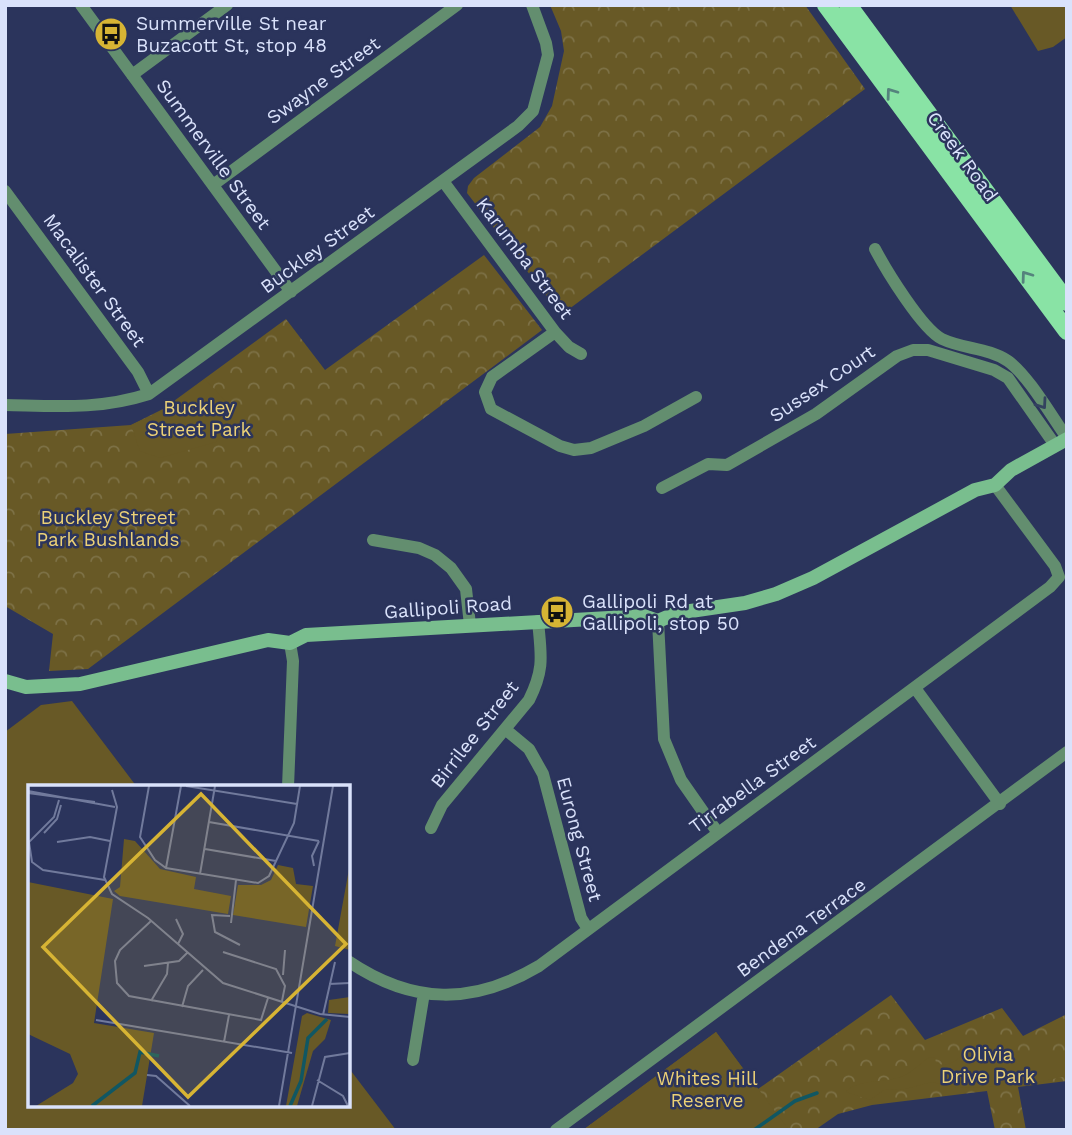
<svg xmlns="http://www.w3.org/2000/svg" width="1072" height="1135" viewBox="0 0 1072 1135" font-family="'Work Sans',sans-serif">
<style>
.forest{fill:url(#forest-crowns)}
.park{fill:#685926}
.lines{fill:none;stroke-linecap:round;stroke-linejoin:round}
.stream{stroke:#105763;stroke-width:3.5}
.street{stroke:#638e6f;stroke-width:12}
.secondary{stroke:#79be8e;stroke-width:14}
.primary{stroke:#89e3a5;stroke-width:18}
.oneway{stroke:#55837d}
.oneway2{stroke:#33425f}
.labels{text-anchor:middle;stroke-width:5;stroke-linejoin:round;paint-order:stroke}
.poi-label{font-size:19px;fill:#dae2fb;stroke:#2b345c;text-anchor:start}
.street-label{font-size:19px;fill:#dae2fb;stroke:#2b345c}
.park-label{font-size:19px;fill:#ecd176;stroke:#2b345c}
.inset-river{fill:none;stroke:#105763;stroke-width:3.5}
.inset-road{fill:none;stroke:#717a9c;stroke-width:2}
.view{fill:#d7b434;fill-opacity:0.15;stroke:#d7b434;stroke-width:3.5}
.inset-edge{fill:none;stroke:#dae2fb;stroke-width:3.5}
</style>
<defs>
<pattern id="forest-crowns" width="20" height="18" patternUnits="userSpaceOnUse" patternTransform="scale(1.75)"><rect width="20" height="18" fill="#685926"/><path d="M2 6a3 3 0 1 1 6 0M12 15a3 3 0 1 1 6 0" fill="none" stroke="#7d7146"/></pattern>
</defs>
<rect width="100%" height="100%" fill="#2b345c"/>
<!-- forest -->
<path class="forest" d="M 550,5 L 805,5 L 865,89 L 561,315 L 467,193 L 468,186 L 474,178 L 540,127 L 552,106 L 564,51 L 561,31 Z
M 484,255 L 542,330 L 88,669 L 49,671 L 53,634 L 5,606 L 5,434 L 131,425 L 163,409 L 286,319 L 325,370 Z
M 891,995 L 925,1040 L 1002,1008 L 1023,1036 L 1067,1014 L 1067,1081 L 1018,1087 L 1026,1130 L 995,1130 L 987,1091 L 872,1105 L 838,1114 L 815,1130 L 583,1130 L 716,1032 L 758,1089 Z"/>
<!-- park -->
<path class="park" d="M 1010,5 L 1067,5 L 1067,37 L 1053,47 L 1038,51 Z
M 205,379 L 231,407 L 230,424 L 216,442 L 160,458 L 140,451 L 131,425 L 163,410 Z
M 72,701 L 137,787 L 30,787 L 30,1105 L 348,1105 L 348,1067 L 396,1130 L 5,1130 L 5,732 L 41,705 Z
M 716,1032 L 789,1130 L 583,1130 Z
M 987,1042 L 1006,1046 L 1012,1051 L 1020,1053 L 1067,1053 L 1067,1076 L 1029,1084 L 987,1087 L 959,1088 L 932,1082 L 905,1089 L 884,1090 L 870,1100 L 846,1092 C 856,1079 887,1083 903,1076 C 913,1072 921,1062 930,1057 L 935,1058 L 936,1063 C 952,1069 959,1056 971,1049 C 976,1046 982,1044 987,1042 Z"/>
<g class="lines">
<!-- stream -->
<path class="stream" d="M 754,1130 L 795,1101 L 817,1093"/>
<!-- street -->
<path class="street" d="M 81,5 L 291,292
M 132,75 L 227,5
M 443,181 L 555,332 L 569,347 L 581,354
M 213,185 L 457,5
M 5,191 L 138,372 L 149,394
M 875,249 C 886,270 922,329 942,339 C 963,349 989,348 1008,361 C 1028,375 1052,417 1067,438
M 555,332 L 492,377 L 485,392 L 491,409 L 560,446 L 574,450 L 591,448 L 644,426 L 696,397
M 5,405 C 56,406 99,410 149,394 L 518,126 L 533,111 L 548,55 L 546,43 L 532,5
M 662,488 L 708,464 L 727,465 L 816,414 L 897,356 L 913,350 L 928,350 L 994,370 L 1008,378 L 1055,445
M 373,540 L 419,548 L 435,555 L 451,568 L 466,589 L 470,625
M 658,621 L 664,739 L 681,780 L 718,833
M 915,688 L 1000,804
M 505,729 L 529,749 L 543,774 L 581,918 L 588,929
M 288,787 L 293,661 L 290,643
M 431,828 L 442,805 L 529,700 C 545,668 541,655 538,621
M 348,961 C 413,1005 473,1005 539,966 L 1050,587 L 1059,577 L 1055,566 L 995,485
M 413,1060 L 424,993
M 556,1130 L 1067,752"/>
<!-- secondary -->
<path class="secondary" d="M 5,681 L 26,687 L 80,684 L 268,640 L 290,643 L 306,635 L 644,616 L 658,621 L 677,613 L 745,603 L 776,594 L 813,578 L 975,490 L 995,485 L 1011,470 L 1067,439"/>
<!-- primary -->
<path class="primary" d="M 826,5 L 1067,331
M 848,5 L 1067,302"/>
</g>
<!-- one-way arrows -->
<defs><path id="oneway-chevron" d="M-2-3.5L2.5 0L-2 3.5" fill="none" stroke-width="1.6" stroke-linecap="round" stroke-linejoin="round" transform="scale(1.75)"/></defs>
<g class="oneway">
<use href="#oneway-chevron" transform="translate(891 93) rotate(-126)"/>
<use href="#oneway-chevron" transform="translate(1026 276) rotate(-126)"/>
</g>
<use class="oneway2" href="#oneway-chevron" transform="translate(1042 404) rotate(55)"/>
<!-- icons -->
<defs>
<symbol id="bus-disc" viewBox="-11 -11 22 22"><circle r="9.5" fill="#d7b434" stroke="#2b345c"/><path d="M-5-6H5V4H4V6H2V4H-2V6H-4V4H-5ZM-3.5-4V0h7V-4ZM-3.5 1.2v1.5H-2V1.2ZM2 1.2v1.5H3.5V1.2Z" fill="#111"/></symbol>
</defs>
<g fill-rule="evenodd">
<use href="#bus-disc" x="92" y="15" width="38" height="38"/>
<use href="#bus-disc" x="538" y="593" width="38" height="38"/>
</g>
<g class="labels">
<!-- poi labels -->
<g class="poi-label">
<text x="136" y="30">Summerville St near<tspan x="136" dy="22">Buzacott St, stop 48</tspan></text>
<text x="582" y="608">Gallipoli Rd at<tspan x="582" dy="22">Gallipoli, stop 50</tspan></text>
</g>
<!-- street labels -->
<g class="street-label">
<text transform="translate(323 80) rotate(-36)" y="7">Swayne Street</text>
<text transform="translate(214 154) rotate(54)" y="7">Summerville Street</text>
<text transform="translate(963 156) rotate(54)" y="7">Creek Road</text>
<text transform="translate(317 249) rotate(-36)" y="7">Buckley Street</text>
<text transform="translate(525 258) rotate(53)" y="7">Karumba Street</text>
<text transform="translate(95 280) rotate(54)" y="7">Macalister Street</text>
<text transform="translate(822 383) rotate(-34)" y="7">Sussex Court</text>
<text transform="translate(448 607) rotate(-4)" y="7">Gallipoli Road</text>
<text transform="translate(474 734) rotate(-52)" y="7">Birrilee Street</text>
<text transform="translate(752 784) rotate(-36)" y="7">Tirrabella Street</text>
<text transform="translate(580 839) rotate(75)" y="7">Eurong Street</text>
<text transform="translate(801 927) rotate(-36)" y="7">Bendena Terrace</text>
</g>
<!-- park labels -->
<g class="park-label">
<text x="199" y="414">Buckley<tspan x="199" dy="22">Street Park</tspan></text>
<text x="108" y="524">Buckley Street<tspan x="108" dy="22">Park Bushlands</tspan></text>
<text x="988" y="1061">Olivia<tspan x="988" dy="22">Drive Park</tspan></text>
<text x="707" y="1085">Whites Hill<tspan x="707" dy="22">Reserve</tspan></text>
</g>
</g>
<!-- overview -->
<g transform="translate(28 785)">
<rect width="322" height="322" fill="#2b345c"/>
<path d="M 96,54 L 107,56 L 132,84 L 168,92 L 166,104 L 203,111 L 200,129 L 92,111 L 86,106 L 92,102 ZM 250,80 L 265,83 L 268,99 L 285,101 L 278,142 L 205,130 L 210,100 L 233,100 L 243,95 Z" fill="#685926"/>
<path d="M 321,84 L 322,84 L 322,165 L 307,161 ZM 0,97 L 85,114 L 66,238 L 126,248 L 114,321 L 8,321 L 45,298 L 50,289 L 42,269 L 0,249 ZM 322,212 L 321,229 L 300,228 L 301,215 ZM 279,228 L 303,235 L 297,254 L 285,266 L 269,321 L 258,321 L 274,231 Z" fill="#685926"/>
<path class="inset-river" d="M 64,321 L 107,288 L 112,267 L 131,271M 262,321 L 273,296 L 280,253 L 299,234"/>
<path class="inset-road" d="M 121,1 L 112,52 L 127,75 L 138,83 L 230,98 L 241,91 L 266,38 L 272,1M 158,1 L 269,19M 84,5 L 89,22 L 76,92 L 84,109 L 120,133 L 195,198 L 292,229 L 322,232M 0,6 L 87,22M 0,8 L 67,17M 31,15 L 26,32 L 1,57 L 4,77 L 15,85 L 77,95M 181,37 L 291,56M 16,48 L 29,34 L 33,20M 29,57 L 62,52 L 82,56M 177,64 L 248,76M 286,81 L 284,71 L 291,56M 138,83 L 153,1M 172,89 L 187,1M 202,131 L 184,130 L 187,147 L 212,160M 148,134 L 155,149 L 150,159M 123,136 L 92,165 L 87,176 L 89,198 L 101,211 L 233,235 L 240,213M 203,138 L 208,95M 195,167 L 248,184 L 257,201 L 254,216M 116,181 L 151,176 L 159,168M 255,190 L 257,165M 301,199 L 322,198M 123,216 L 139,189 L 140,178M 154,222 L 160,201 L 175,185M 295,230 L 307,177M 68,235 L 264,268M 196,257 L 201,230M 119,290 L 128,291 L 162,321M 289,295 L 315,311 L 320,321M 251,321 L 305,1M 284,321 L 297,272 L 322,268"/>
<path class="view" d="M 173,9 L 318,159 L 160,312 L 15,162 Z"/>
<rect width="322" height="322" class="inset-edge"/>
</g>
<!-- border -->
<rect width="1072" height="1135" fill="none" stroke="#dae2fb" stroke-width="14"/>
</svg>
